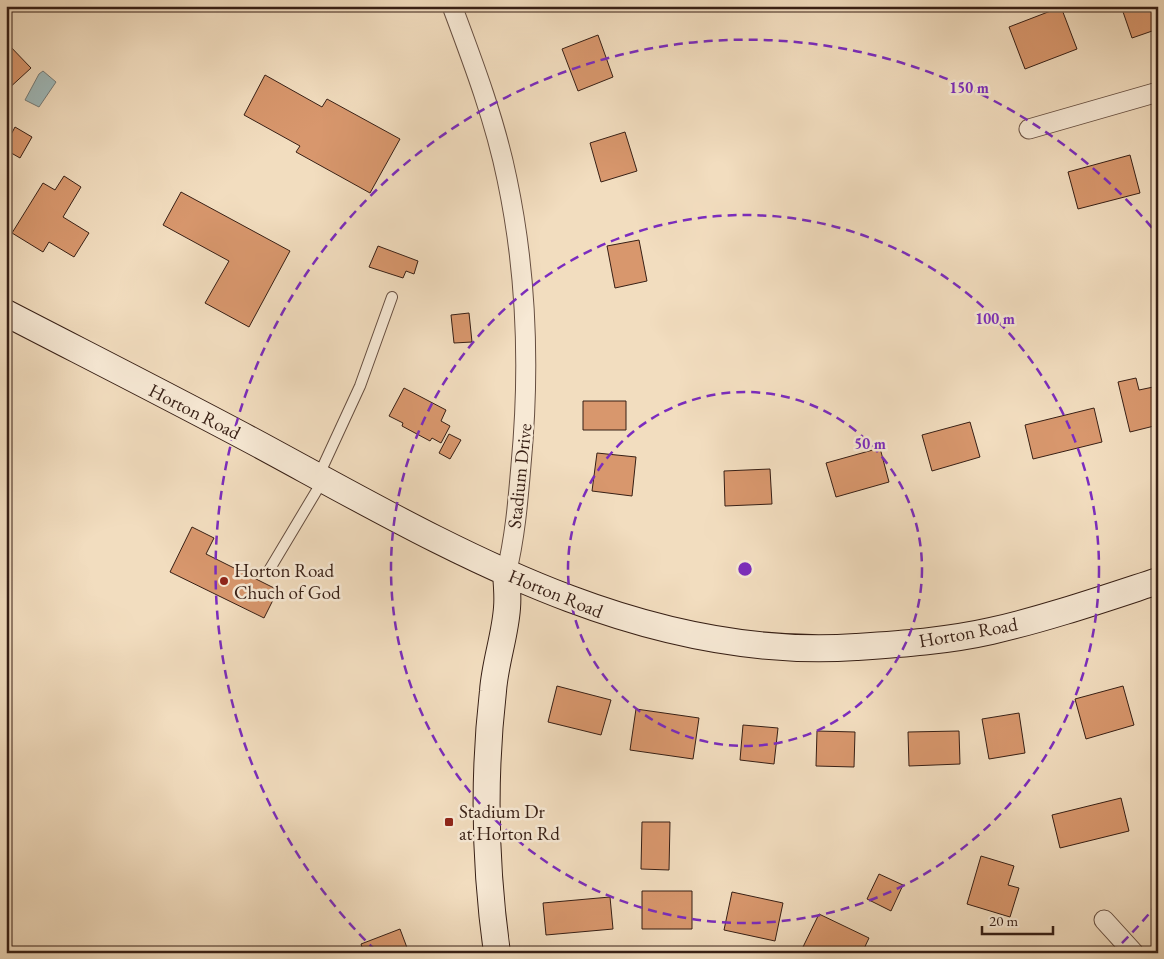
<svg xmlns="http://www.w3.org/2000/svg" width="1164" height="959" viewBox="0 0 1164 959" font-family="'EB Garamond',serif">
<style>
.water{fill:#9fbabb;stroke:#757c79}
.building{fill:#d8976d;stroke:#371f15}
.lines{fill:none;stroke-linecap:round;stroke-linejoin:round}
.lane-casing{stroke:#664e40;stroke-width:12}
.street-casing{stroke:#664e40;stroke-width:21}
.secondary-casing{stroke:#371f15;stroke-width:28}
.lane{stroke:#f7e9d5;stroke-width:10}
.street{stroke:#f7e9d5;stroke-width:19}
.secondary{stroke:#f7e9d5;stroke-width:26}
.ring{fill:none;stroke:#7b2cbf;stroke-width:2.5;stroke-dasharray:9 6}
.poi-dot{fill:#8f2418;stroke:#f7e9d5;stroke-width:2}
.labels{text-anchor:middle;stroke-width:5;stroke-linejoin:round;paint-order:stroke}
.street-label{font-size:19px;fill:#371f15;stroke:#f7e9d5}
.poi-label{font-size:19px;fill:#371f15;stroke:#f7e9d5;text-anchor:start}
.centre{fill:#7b2cbf;stroke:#f7e9d5;stroke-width:2.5}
.ring-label{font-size:15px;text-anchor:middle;font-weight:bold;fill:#7b2cbf;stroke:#f7e9d5;stroke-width:5;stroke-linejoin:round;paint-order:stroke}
</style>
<rect width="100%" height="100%" fill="#f2ddbf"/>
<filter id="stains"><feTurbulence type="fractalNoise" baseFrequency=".004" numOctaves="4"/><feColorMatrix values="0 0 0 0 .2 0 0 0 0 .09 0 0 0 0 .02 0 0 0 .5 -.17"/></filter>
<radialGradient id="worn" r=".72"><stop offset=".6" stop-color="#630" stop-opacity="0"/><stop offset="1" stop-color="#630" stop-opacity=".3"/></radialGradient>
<!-- water -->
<path class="water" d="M 43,71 L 56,82 L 39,107 L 25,100 L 39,74 Z"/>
<!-- building -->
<path class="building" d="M 1121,6 L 1158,6 L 1158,29 L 1132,38 Z
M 1061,7 L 1077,49 L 1025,69 L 1009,27 Z
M 598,35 L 613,77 L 578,91 L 562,49 Z
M 7,43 L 31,68 L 6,91 L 6,44 Z
M 265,75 L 322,107 L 327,99 L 400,139 L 370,193 L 296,152 L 300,146 L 244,115 Z
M 15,127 L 32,137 L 20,158 L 6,150 L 6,144 Z
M 625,132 L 637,171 L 601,182 L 590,143 Z
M 1130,155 L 1140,193 L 1078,209 L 1068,172 Z
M 64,176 L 81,187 L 63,217 L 89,233 L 74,257 L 49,242 L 43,252 L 12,233 L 43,183 L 55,190 Z
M 181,192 L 290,251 L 249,327 L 205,303 L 229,261 L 163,225 Z
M 639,240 L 647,281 L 615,288 L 607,246 Z
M 378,246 L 418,261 L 414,274 L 406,271 L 403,278 L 369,267 Z
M 469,313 L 472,342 L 454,343 L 451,315 Z
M 1136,378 L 1139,390 L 1158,386 L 1158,425 L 1130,432 L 1118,382 Z
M 404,388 L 446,410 L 441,421 L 450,426 L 441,443 L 432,438 L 430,441 L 402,426 L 403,423 L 389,416 Z
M 583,401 L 626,401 L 626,430 L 583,430 Z
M 1094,408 L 1102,442 L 1033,459 L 1025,425 Z
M 970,422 L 980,457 L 932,471 L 922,435 Z
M 449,434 L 461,440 L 450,459 L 439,453 Z
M 880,448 L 889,482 L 836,497 L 826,463 Z
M 597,453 L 636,457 L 632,496 L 592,491 Z
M 770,469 L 772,504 L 725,506 L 724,471 Z
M 192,527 L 214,538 L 206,554 L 278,590 L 264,618 L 170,572 Z
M 557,686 L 611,700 L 601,735 L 548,722 Z
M 1123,686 L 1134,725 L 1086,739 L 1075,699 Z
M 636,709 L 699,718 L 693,759 L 630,750 Z
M 1019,713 L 1025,753 L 989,759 L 982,719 Z
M 743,725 L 778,728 L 774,764 L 740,760 Z
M 817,731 L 855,732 L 854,767 L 816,766 Z
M 959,731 L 960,764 L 909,766 L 908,732 Z
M 1121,798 L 1129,831 L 1060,848 L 1052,815 Z
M 642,822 L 670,822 L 669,870 L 641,869 Z
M 981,856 L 1014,866 L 1008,885 L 1019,888 L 1010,917 L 967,904 Z
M 879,874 L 903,885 L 891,911 L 867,899 Z
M 642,891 L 692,891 L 692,929 L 642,929 Z
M 732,892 L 783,903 L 775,941 L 724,930 Z
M 610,897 L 613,929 L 546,935 L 543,903 Z
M 819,914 L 869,938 L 862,953 L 810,953 L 802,949 Z
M 400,929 L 409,953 L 364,953 L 361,944 Z"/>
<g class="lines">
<defs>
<path id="lane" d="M 318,477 L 360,386 L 392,297
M 268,572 L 323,480"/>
<path id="street" d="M 452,6 C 473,62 495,120 507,179 C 527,274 530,369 521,465 C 518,501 515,538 506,574
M 1029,129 L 1158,92
M 1104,920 L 1134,953"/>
<path id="secondary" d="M 6,313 C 91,357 176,400 260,445 C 445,545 637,662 856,647 C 901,644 947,641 991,631 C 1048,618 1103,599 1158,581
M 497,953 C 485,866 483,778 493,691 C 495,663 505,636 507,608 C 508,597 507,585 506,574"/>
</defs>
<!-- lane casing -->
<use href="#lane" class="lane-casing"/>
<!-- street casing -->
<use href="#street" class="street-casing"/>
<!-- secondary casing -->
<use href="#secondary" class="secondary-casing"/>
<!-- lane -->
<use href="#lane" class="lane"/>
<!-- street -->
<use href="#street" class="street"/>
<!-- secondary -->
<use href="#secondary" class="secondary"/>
</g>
<!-- distance rings -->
<g class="ring">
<circle cx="745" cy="569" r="177"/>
<circle cx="745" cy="569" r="354"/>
<path d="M1158 903A531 531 0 0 1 1114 951M376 951A531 531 0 1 1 1158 235"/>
</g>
<!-- markers -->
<g class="poi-dot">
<circle cx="224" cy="581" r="5"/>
<rect x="444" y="817" width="10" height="10" rx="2.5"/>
</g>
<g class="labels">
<!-- street labels -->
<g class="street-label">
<text transform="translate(195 411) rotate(27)" y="7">Horton Road</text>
<text transform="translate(519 476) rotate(-84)" y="7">Stadium Drive</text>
<text transform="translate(556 593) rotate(22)" y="7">Horton Road</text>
<text transform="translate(968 632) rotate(-10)" y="7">Horton Road</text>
</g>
<!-- poi labels -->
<g class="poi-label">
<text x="234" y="577">Horton Road<tspan x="234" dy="22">Chuch of God</tspan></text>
<text x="459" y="818">Stadium Dr<tspan x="459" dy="22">at Horton Rd</tspan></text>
</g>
</g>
<circle cx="745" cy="569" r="8" class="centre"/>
<g class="ring-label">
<text x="969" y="93">150 m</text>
<text x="995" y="324">100 m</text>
<text x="870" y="449">50 m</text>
</g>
<!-- margin -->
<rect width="1164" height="959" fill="none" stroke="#f2ddbf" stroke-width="25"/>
<rect x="8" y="8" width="1149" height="944" fill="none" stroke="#371f15" stroke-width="2.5"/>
<rect x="12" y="12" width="1139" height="934" fill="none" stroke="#371f15"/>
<!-- scale -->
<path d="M982 926v8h71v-8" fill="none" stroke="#371f15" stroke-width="2.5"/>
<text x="989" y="926" font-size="15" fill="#371f15" stroke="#f7e9d5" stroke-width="4" paint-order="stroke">20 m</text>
<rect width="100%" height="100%" filter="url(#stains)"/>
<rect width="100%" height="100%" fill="url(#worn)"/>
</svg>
